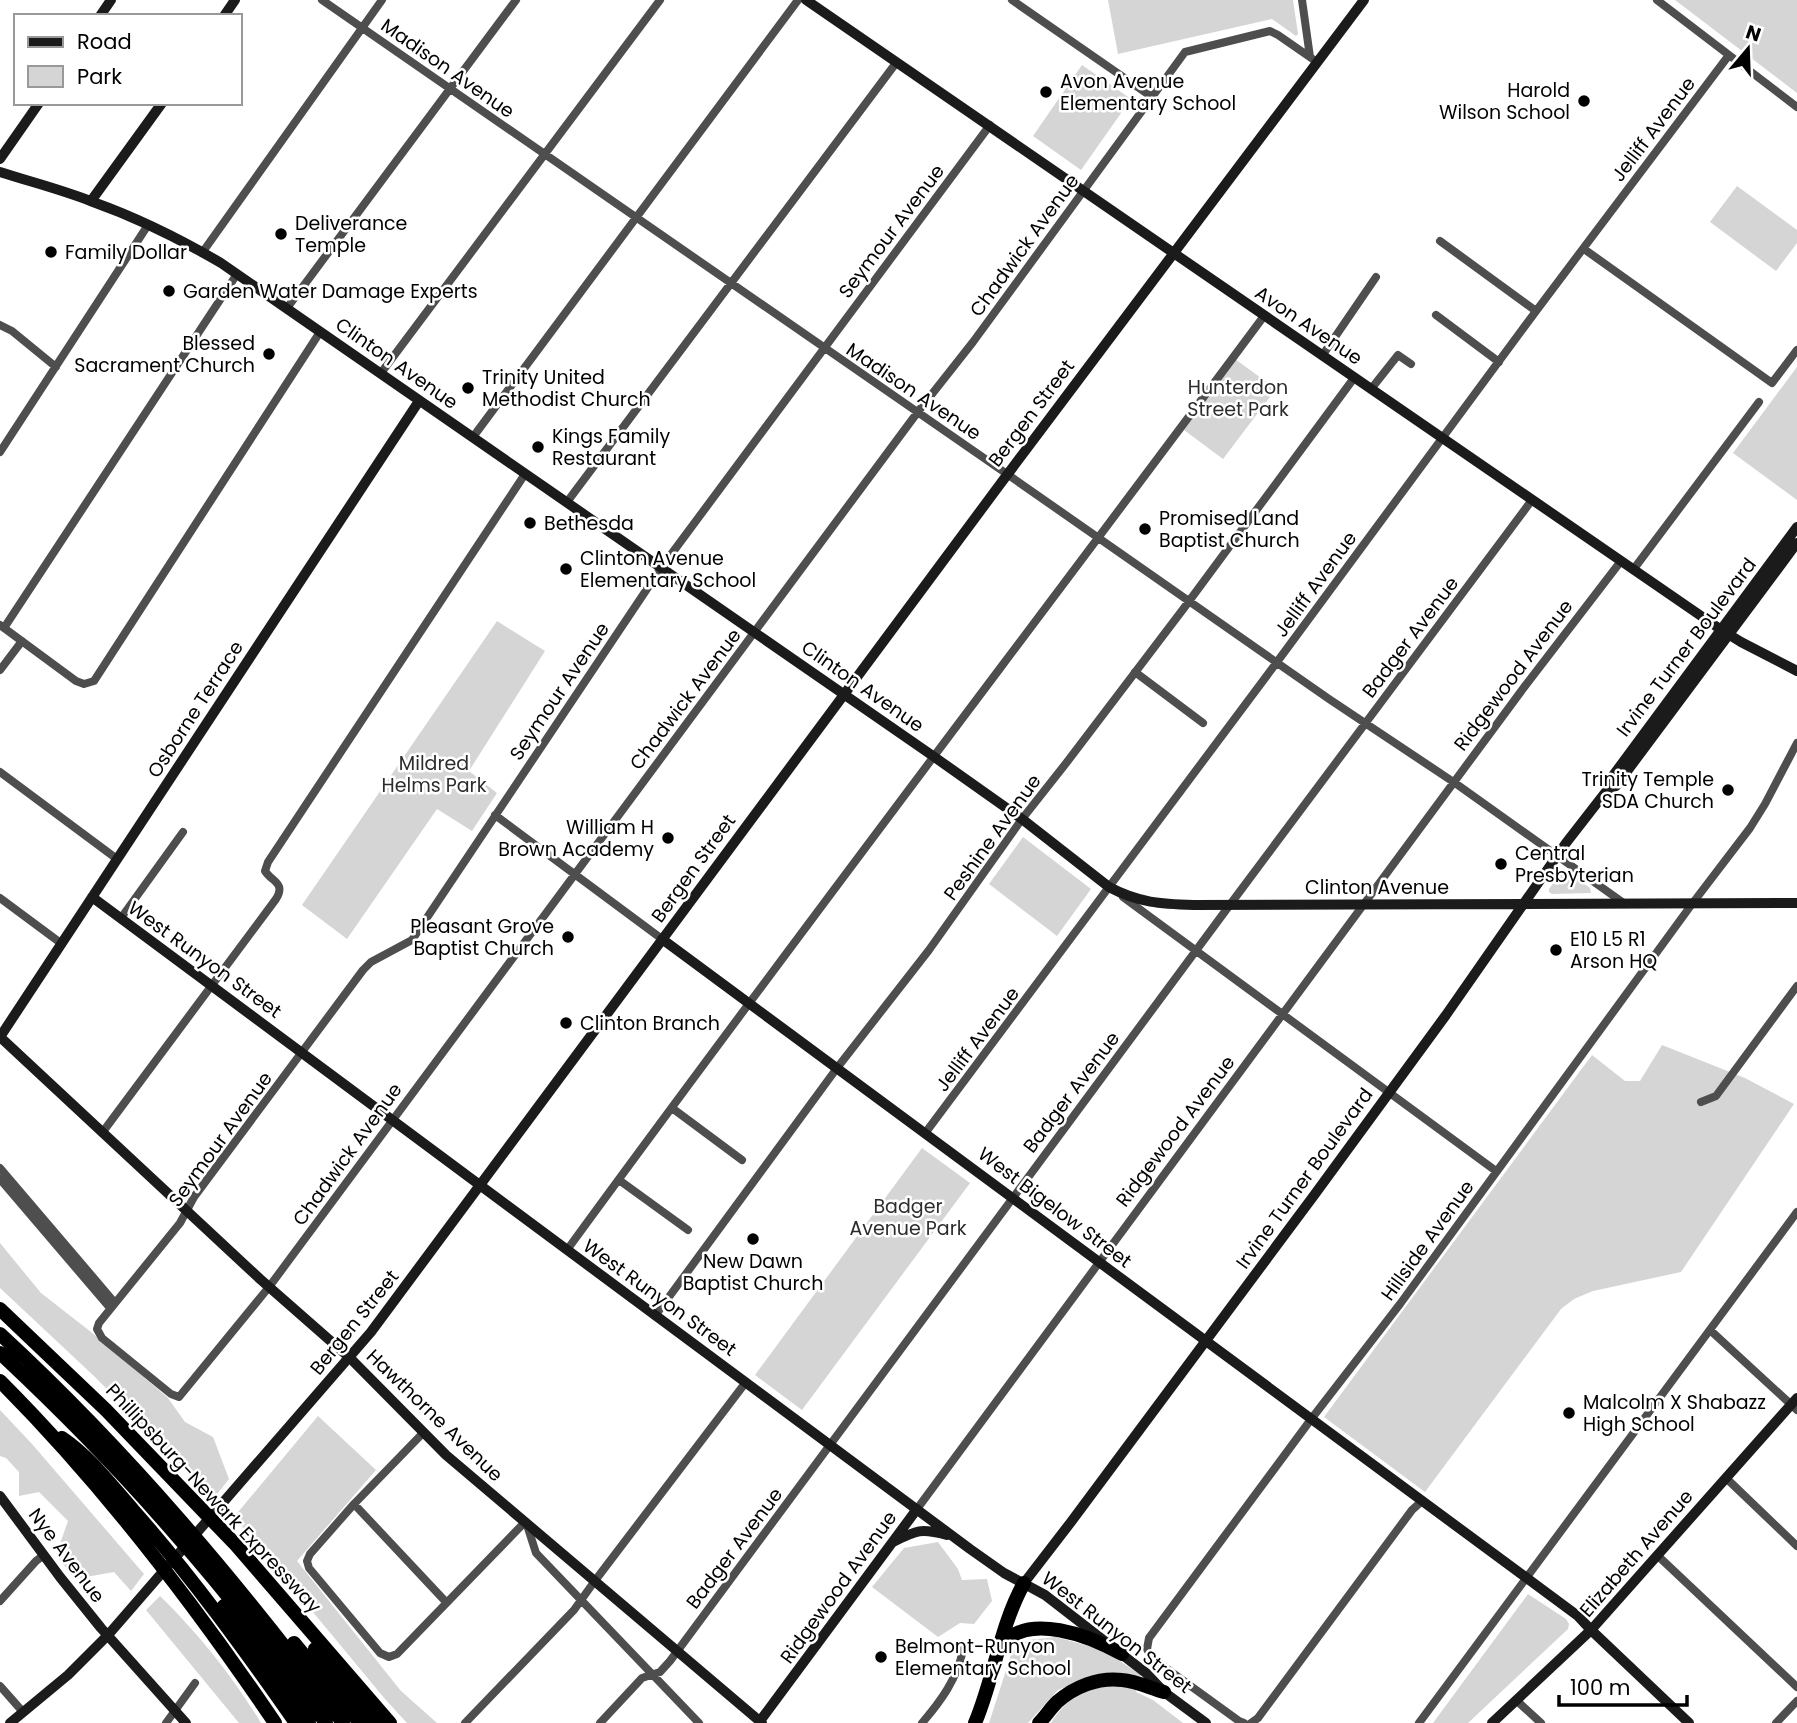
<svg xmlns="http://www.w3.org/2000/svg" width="1797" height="1723" viewBox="0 0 1797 1723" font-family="Poppins,sans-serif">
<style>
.green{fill:#d5d5d5}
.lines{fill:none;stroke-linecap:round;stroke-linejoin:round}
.street{stroke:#4e4e4e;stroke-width:8}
.secondary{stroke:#1b1b1b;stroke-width:10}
.highway{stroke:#000;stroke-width:14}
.poi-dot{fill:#000;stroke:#fff;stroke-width:2.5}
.labels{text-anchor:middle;stroke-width:5;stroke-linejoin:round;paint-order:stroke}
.street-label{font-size:19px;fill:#000;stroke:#fff}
.poi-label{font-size:19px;fill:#000;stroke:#fff;text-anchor:start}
.park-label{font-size:19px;fill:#2c2c2c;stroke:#fff}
</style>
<rect width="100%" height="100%" fill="#fff"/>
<!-- green -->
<path class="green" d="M 1108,0 L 1293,0 L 1298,34 L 1296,36 L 1272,19 L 1118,54 Z
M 1675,0 L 1797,0 L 1797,93 Z
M 1082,65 L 1131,99 L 1081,170 L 1033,136 Z
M 1737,186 L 1797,230 L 1797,243 L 1776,271 L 1710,222 Z
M 1235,359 L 1276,389 L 1223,459 L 1184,430 Z
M 1797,367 L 1797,500 L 1733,453 Z
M 497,621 L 545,651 L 469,771 L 497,793 L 472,831 L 437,809 L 347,939 L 302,905 Z
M 1023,837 L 1091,889 L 1057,936 L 989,884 Z
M 1564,869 L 1590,888 L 1591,893 L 1552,894 L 1549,892 L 1549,889 Z
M 1662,1045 L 1745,1078 L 1794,1104 L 1681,1272 L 1593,1291 L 1574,1299 L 1561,1309 L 1425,1492 L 1324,1417 L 1592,1055 L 1625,1081 L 1640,1081 Z
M 922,1148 L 970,1183 L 802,1410 L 755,1375 Z
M 0,1243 L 41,1293 L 91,1332 L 168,1398 L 185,1422 L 213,1437 L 229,1479 L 214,1498 L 95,1377 L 0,1288 Z
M 0,1410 L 32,1444 L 144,1574 L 131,1591 L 114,1572 L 75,1579 L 56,1555 L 68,1521 L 39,1492 L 19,1496 L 19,1472 L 6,1458 L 0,1456 Z
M 318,1416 L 376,1470 L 297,1561 L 401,1691 L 437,1723 L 407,1723 L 385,1699 L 234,1517 Z
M 938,1542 L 958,1569 L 962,1580 L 987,1579 L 992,1601 L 974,1624 L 960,1623 L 938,1637 L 872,1587 L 904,1548 Z
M 1528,1594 L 1566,1619 L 1569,1624 L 1568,1629 L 1468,1723 L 1433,1723 Z
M 160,1596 C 199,1634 233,1677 261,1723 L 239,1723 L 146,1610 Z
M 1056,1637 L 1103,1650 L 1141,1675 L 1139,1678 L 1091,1676 L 1058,1690 L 1028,1723 L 989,1723 L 1012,1652 L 1028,1640 Z
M 1107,1686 L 1119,1686 L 1136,1689 L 1136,1692 L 1153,1700 L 1183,1723 L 1051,1723 C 1066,1699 1079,1692 1107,1686 Z"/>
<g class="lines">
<!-- street -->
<path class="street" d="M 322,0 L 1007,474 L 1329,699 L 1455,783 L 1625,904
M 1012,0 L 1152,97
M 1302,0 L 1310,57
M 1657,0 L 1797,107
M 990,125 L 661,568 L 412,940 L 371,962 L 363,970 L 194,1197 L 180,1223 L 99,1323 L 97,1329 L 102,1338 L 171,1394 L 179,1397 L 269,1287 L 790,584 L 917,413 L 973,342 L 1185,52 L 1270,31 L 1278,35 L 1317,62
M 1440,241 L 1536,311
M 1584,249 L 1772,383 L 1797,350
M 202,253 L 382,0
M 287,308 L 516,0
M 1436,315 L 1499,362
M 0,325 L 12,331 L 56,367
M 1322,356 L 1376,277
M 381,373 L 660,0
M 1371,389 L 1398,355 L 1411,364
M 473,437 L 798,0
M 0,452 L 148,225
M 567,502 L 896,63
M 1633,570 L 1759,402
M 0,625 L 76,681 L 84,684 L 94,681 L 320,332
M 4,628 L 237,274
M 0,670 L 22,641
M 1135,672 L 1203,723
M 0,772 L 117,859
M 495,815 L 662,939
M 1123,897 L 1496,1171
M 0,898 L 62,944
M 121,918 L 183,832
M 1701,1102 L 1716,1096 L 1797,986
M 672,1108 L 742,1160
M 926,1132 L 1277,662 L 1536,311 L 1729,55
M 102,1133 L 276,899 C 286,883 272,882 265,871 L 268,862 L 525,474
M 0,1168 L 115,1303
M 0,1179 L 110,1308
M 619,1180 L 688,1230
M 567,1250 C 796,936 1032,628 1264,316
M 655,1316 L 837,1068 L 929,950 L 1022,819 L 1067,762 L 1184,608 L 1354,378
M 1710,1330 L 1797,1410
M 423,1433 L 354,1504 L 310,1554 L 307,1561 L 309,1568 L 380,1653 L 389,1657 L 397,1654 L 525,1522
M 1726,1478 L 1797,1546
M 354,1504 L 446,1602
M 917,1509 L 1525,686 L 1621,561
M 527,1525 L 536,1553 L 699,1723
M 1657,1555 L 1797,1687
M 0,1601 L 36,1561 L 44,1555
M 0,1686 L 23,1712
M 1516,1700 L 1541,1723
M 166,1723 L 195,1683
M 465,1723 L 574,1610 L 594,1582 L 746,1382
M 600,1723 L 642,1678 L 660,1672 L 670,1661 L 1229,906 L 1532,500
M 922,1723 C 941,1701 957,1679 963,1650
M 1244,1723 L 1239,1721 L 1152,1658 L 1147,1649 L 1149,1638 L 1312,1418 L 1400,1304 L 1692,904 L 1750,828 L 1765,804 L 1797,743
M 1251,1723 L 1258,1718 L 1412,1510 L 1422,1501
M 1419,1723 L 1797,1212
M 1776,1723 L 1797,1701"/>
<!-- secondary -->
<path class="secondary" d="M 806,0 L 1720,629 L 1741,642 L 1797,671
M 100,16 L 111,0
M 224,16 L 235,0
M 0,159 L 39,103
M 0,172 C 31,182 63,190 93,202 C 138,218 180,239 221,263 L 933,756 L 1022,819 L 1109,887 C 1139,903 1161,904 1194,905 L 1797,903
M 91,201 L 162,103
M 1608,789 L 1609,781 L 1797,527
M 92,897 L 970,1549 L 1004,1573 L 1045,1595 L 1146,1673 L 1164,1692 L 1206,1723
M 662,939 L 1578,1616 L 1591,1630 L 1689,1723
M 0,1037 L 260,1279 L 350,1358 L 446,1455 L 762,1723
M 0,1037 L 419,401
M 0,1496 L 60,1577 L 101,1628 L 186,1723
M 893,1542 C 917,1530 921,1528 947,1535
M 1024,1583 L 1071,1522 L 1315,1194 L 1446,1015 L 1566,843 L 1608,789 L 1616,786 L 1797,543
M 760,1721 L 917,1509
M 10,1723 L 68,1675 L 108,1635 L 371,1332 L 1001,483 L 1364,0
M 1492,1723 L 1591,1630 L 1797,1398"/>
<!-- highway -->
<path class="highway" d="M 0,1309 L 106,1410 L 236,1545 L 390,1723
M 0,1334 C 128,1452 239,1584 343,1723
M 0,1353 C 62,1411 122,1472 177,1536 C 230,1596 278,1659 326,1723
M 0,1381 C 103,1484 193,1602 275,1723
M 62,1438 C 90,1457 111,1485 133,1510 C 192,1577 245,1650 296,1723
M 224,1606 L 309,1723
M 294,1643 L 360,1723
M 1001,1647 C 1026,1610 1092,1637 1122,1654
M 315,1649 L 375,1723
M 975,1723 C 994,1678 1000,1626 1024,1583
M 1039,1723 C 1045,1717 1050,1709 1057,1702 C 1074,1687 1098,1677 1122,1680 C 1136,1681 1150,1688 1164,1692"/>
</g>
<!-- markers -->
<g class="poi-dot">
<circle cx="1046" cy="92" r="7"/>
<circle cx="1584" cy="101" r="7"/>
<circle cx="281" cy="234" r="7"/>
<circle cx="51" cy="252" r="7"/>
<circle cx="169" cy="291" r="7"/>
<circle cx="269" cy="354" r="7"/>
<circle cx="468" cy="388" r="7"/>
<circle cx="538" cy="447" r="7"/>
<circle cx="530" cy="523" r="7"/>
<circle cx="1145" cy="529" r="7"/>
<circle cx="566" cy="569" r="7"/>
<circle cx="1728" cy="790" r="7"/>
<circle cx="668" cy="838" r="7"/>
<circle cx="1501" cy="864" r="7"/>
<circle cx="568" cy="937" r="7"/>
<circle cx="1556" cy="950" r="7"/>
<circle cx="566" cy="1023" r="7"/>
<circle cx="753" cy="1239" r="7"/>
<circle cx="1569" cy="1413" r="7"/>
<circle cx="881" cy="1657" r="7"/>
</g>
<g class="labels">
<!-- street labels -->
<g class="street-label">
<text transform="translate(448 68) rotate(35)" y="7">Madison Avenue</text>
<text transform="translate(1653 129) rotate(-53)" y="7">Jelliff Avenue</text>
<text transform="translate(891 231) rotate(-53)" y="7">Seymour Avenue</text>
<text transform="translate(1024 245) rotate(-54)" y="7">Chadwick Avenue</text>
<text transform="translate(1309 325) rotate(34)" y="7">Avon Avenue</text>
<text transform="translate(397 363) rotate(35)" y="7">Clinton Avenue</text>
<text transform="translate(914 391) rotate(34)" y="7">Madison Avenue</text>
<text transform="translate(1031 413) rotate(-53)" y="7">Bergen Street</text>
<text transform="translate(1315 584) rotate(-54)" y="7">Jelliff Avenue</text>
<text transform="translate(1410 637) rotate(-53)" y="7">Badger Avenue</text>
<text transform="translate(1686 647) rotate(-53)" y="7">Irvine Turner Boulevard</text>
<text transform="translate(1513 675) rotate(-53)" y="7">Ridgewood Avenue</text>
<text transform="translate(863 686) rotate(35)" y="7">Clinton Avenue</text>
<text transform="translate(559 691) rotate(-56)" y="7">Seymour Avenue</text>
<text transform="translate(685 699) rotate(-53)" y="7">Chadwick Avenue</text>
<text transform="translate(195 709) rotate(-57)" y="7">Osborne Terrace</text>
<text transform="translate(992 837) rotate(-54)" y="7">Peshine Avenue</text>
<text transform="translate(693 868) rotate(-54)" y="7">Bergen Street</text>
<text x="1377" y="894">Clinton Avenue</text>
<text transform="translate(205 959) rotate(36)" y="7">West Runyon Street</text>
<text transform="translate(977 1039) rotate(-53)" y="7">Jelliff Avenue</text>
<text transform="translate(1071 1092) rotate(-53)" y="7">Badger Avenue</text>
<text transform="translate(1175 1131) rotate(-53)" y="7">Ridgewood Avenue</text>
<text transform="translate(220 1139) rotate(-54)" y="7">Seymour Avenue</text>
<text transform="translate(347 1154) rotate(-54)" y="7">Chadwick Avenue</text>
<text transform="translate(1304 1178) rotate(-54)" y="7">Irvine Turner Boulevard</text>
<text transform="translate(1055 1207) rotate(37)" y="7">West Bigelow Street</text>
<text transform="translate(1427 1240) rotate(-54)" y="7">Hillside Avenue</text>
<text transform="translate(660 1297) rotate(36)" y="7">West Runyon Street</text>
<text transform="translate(354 1322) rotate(-51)" y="7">Bergen Street</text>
<text transform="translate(435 1415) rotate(44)" y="7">Hawthorne Avenue</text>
<text transform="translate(214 1498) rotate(47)" y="7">Phillipsburg-Newark Expressway</text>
<text transform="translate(734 1548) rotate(-53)" y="7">Badger Avenue</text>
<text transform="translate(1636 1553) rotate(-49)" y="7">Elizabeth Avenue</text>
<text transform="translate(67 1555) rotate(53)" y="7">Nye Avenue</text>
<text transform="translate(838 1587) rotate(-54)" y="7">Ridgewood Avenue</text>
<text transform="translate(1117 1632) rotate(38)" y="7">West Runyon Street</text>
</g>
<!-- poi labels -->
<g class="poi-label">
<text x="1060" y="88">Avon Avenue<tspan x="1060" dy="22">Elementary School</tspan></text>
<text x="1570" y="97" text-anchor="end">Harold<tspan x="1570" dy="22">Wilson School</tspan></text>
<text x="295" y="230">Deliverance<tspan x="295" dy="22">Temple</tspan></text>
<text x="65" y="259">Family Dollar</text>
<text x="183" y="298">Garden Water Damage Experts</text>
<text x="255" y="350" text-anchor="end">Blessed<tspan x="255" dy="22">Sacrament Church</tspan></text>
<text x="482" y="384">Trinity United<tspan x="482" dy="22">Methodist Church</tspan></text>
<text x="552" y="443">Kings Family<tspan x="552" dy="22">Restaurant</tspan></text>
<text x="1159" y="525">Promised Land<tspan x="1159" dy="22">Baptist Church</tspan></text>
<text x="544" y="530">Bethesda</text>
<text x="580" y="565">Clinton Avenue<tspan x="580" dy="22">Elementary School</tspan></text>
<text x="1714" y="786" text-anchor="end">Trinity Temple<tspan x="1714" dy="22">SDA Church</tspan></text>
<text x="654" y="834" text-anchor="end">William H<tspan x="654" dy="22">Brown Academy</tspan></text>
<text x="1515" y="860">Central<tspan x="1515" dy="22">Presbyterian</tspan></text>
<text x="554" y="933" text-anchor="end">Pleasant Grove<tspan x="554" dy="22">Baptist Church</tspan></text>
<text x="1570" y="946">E10 L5 R1<tspan x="1570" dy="22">Arson HQ</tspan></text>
<text x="580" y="1030">Clinton Branch</text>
<text x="753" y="1268" text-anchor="middle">New Dawn<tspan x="753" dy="22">Baptist Church</tspan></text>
<text x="1583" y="1409">Malcolm X Shabazz<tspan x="1583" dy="22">High School</tspan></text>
<text x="895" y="1653">Belmont-Runyon<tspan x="895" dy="22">Elementary School</tspan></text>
</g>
<!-- park labels -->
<g class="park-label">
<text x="1238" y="394">Hunterdon<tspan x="1238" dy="22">Street Park</tspan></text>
<text x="434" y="770">Mildred<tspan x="434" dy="22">Helms Park</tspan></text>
<text x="908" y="1213">Badger<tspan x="908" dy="22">Avenue Park</tspan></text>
</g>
</g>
<!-- legend -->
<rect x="14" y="14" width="228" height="91" fill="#ffffff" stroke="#999999" stroke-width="2"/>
<rect x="28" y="37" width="35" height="10" fill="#1b1b1b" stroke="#999999" stroke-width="2"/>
<text x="77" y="49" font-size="21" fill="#000000">Road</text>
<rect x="28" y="66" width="35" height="21" fill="#d5d5d5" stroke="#999999" stroke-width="2"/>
<text x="77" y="84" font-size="21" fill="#000000">Park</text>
<!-- north arrow -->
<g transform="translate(1748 49) rotate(19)" stroke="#ffffff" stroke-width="5" paint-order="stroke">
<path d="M0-5L12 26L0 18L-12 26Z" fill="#000000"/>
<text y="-10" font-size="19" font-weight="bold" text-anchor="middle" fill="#000000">N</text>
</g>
<!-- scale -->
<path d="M1559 1695v10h128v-10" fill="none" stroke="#000000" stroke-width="3.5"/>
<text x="1570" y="1695" font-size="21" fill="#000000" stroke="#ffffff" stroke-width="5" paint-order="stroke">100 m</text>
</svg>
